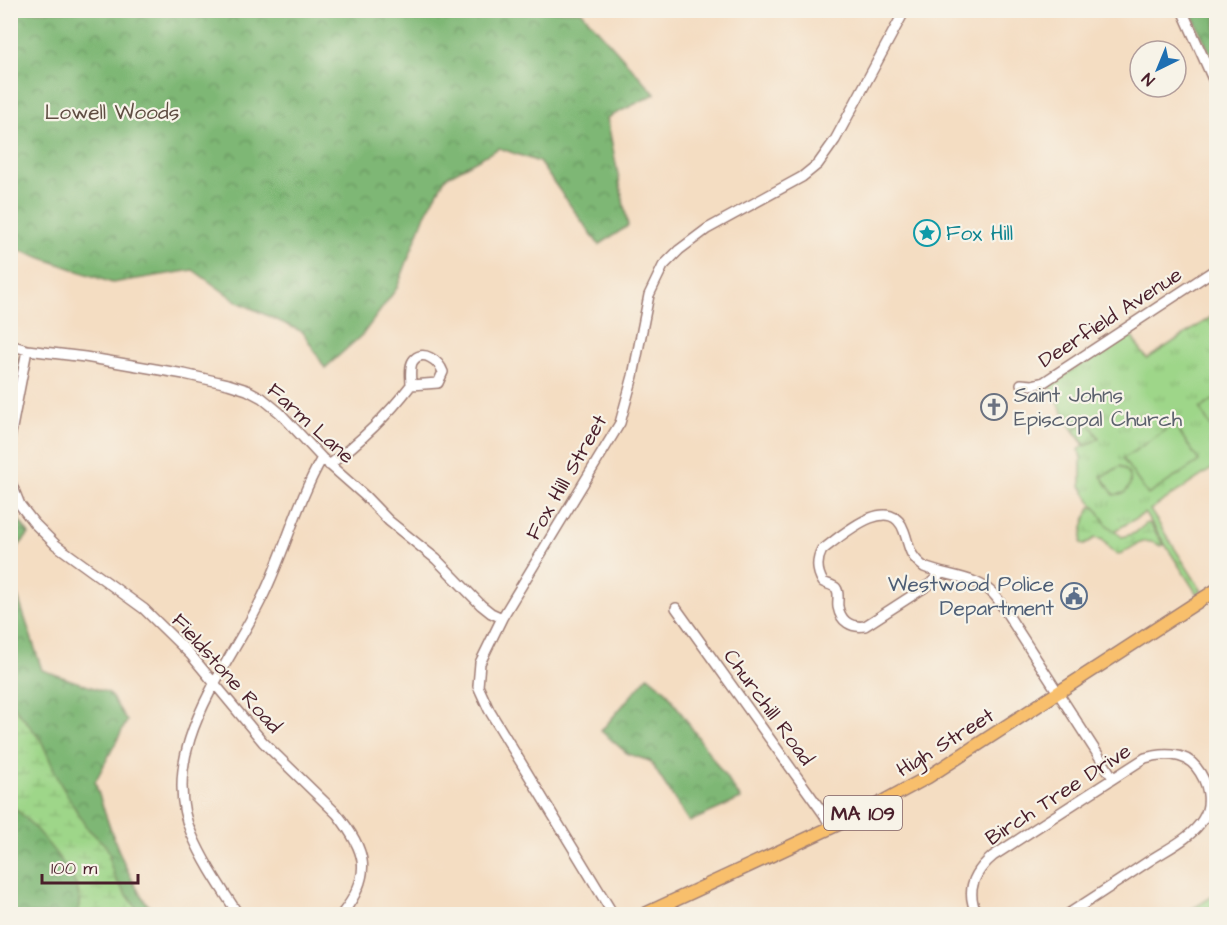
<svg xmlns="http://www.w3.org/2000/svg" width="1227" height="925" viewBox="0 0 1227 925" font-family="'Architects Daughter',sans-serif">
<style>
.grass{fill:url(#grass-tufts);stroke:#747a5a;stroke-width:1.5}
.forest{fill:url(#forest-crowns);stroke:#646b50;stroke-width:1.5}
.wetland{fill:url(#wetland-marsh);stroke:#747a5a;stroke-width:1.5}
.garden{fill:url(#garden-furrows);stroke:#747a5a;stroke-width:1.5}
.pitch{fill:#9ed689;stroke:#747a5a;stroke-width:1.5}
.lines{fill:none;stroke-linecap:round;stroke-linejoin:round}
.minor-casing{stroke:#9f7e76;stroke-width:12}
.major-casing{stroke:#9f7e76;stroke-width:15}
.minor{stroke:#fff;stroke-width:9}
.major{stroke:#f8bf6c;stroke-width:12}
.labels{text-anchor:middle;stroke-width:4.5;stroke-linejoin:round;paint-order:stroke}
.shield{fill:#f7f3e8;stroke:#7e5f64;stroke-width:1.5}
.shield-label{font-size:20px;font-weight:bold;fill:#4a1f2b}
.park-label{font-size:21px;fill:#5f4d42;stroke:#f7f3e8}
.culture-label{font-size:21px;fill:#0d838f;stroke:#f7f3e8;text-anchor:start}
.street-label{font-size:21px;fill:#4a1f2b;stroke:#f7f3e8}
.worship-label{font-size:21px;fill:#5b616d;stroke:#f7f3e8;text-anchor:start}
.service-label{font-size:21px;fill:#4e5e75;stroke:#f7f3e8;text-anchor:end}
</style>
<defs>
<pattern id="grass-tufts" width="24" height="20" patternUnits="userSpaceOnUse" patternTransform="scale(1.5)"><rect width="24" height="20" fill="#9ed689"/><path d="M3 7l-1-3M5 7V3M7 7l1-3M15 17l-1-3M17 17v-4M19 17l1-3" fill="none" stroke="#8ab776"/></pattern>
<pattern id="forest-crowns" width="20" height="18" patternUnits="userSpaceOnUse" patternTransform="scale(1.5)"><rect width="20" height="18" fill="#7eb775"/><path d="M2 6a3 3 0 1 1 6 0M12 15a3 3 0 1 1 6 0" fill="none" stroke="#699460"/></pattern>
<pattern id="wetland-marsh" width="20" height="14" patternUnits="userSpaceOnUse" patternTransform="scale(1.5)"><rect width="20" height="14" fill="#9ed689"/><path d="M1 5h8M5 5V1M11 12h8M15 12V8" fill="none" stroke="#8ab776"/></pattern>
<pattern id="garden-furrows" width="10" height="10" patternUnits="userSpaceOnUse" patternTransform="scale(1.5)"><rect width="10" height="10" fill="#9ed689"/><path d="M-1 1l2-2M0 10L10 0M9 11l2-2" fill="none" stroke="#8ab776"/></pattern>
</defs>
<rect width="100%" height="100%" fill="#f7f3e8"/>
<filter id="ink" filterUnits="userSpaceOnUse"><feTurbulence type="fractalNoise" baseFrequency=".0167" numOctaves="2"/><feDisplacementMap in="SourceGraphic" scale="12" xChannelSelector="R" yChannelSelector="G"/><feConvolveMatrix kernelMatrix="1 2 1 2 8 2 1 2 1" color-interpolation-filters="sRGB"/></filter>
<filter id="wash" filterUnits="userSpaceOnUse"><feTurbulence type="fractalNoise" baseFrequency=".008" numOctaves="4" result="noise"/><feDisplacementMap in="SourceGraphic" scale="24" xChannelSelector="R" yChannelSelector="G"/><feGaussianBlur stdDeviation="1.35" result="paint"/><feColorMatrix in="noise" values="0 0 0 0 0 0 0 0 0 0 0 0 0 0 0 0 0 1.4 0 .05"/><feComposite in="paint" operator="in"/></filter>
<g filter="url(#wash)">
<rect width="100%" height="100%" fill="#f4ddc2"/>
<!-- grass -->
<path class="grass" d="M 1216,314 L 1216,466 L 1150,510 L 1202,591 L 1197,594 L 1145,513 L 1111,533 L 1081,486 L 1081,458 L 1079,450 L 1084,445 L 1070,426 L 1049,385 L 1129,333 L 1147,359 Z
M 1216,894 L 1216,914 L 1184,914 Z"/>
<!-- forest -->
<path class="forest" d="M 10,11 L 581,11 L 655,94 L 607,118 L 628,226 L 599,245 L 539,162 L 499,148 L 446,177 L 425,215 L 397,288 L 363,334 L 325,368 L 303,332 L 238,302 L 193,270 L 112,283 L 11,247 Z
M 1190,11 L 1216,11 L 1216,65 Z
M 11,349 C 29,364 14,400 11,420 Z
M 10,508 L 29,534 L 11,555 L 10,555 Z
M 10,565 L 12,579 L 42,670 L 109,693 L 127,721 L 95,782 C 108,824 126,881 155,914 L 11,914 Z
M 648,676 L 666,691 L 741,799 L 689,822 L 650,761 L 628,754 L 601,731 Z"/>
<!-- wetland -->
<path class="wetland" d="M 1090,507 L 1096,508 L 1107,525 L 1122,537 L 1135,533 L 1147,523 L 1150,524 L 1164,545 L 1160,546 C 1141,534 1135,549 1117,555 L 1109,548 L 1103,540 L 1095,538 L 1084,545 L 1081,543 L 1083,527 Z
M 11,703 L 41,740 L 60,783 L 86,827 L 105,845 L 109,852 L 111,866 L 116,880 L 141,914 L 76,914 C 80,908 80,900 78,891 C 74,871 28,818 11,805 Z"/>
<!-- garden -->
<path class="garden" d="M 1088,421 L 1099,438 L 1086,446 L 1073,430 Z"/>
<!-- pitch -->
<path class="pitch" d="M 1216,398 L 1216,435 L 1200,409 Z
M 1174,424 L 1199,461 L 1148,495 L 1123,459 Z
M 1120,466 C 1132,472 1134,484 1124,493 L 1114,495 L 1101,476 L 1106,475 Z"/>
</g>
<g filter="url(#ink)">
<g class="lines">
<defs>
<path id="minor" d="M 1182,10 L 1216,86
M 10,345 L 27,350 L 85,357 L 184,374 L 228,384 L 247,390 L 262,398 L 280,413 L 322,458 L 365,496 L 389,521 L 436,559 L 481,605 L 491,613 L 502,618
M 1021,384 L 1032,385 L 1044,382 L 1216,269
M 10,438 L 27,350
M 329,465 C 360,442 388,415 411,385 L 438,383 L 443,372 C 439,361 422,348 413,361 C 409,367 411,378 411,385
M 10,480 L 20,505 L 34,523 L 56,545 L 144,609 L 190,654 L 263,742 L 337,814 C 367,852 373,874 342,914
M 941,573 L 930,584 L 865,626 C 851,628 841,622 838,607 C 837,601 840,593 836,588 C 833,585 827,584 823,582 C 817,572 816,561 822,550 C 840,537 890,491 904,531 C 910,547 908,555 924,567 C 949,577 980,576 997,598 L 1113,778
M 676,608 L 823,813 L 832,828
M 238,914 C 222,889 204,863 192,835 C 155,750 229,668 263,596 C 285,551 297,502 322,458
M 613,914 L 489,710 L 478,686 L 480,663 L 502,618 L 620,423 L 633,376 L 649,295 L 663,266 L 679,250 L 707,229 L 802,177 L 818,164 L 835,140 L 905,10
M 977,914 C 965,891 974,872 993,856 L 1145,758 C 1162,753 1184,752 1196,767 C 1208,782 1213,803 1203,819 C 1192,838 1167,849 1149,861 C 1122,879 1095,897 1068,914"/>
<path id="major" d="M 645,914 L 858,815 L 928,777 L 1216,590"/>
</defs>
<!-- minor casing -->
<use href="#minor" class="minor-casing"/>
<!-- major casing -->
<use href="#major" class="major-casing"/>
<!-- minor -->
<use href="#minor" class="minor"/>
<!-- major -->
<use href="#major" class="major"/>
</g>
</g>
<!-- icons -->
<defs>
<symbol id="sight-ring" viewBox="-11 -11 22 22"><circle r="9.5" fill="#f7f3e8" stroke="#0f9aa8" stroke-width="1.5"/><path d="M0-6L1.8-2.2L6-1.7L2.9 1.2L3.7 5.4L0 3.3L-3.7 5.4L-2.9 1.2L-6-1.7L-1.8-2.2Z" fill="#0f9aa8"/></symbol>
<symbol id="church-ring" viewBox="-11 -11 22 22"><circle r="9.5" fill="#f7f3e8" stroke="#6b7280" stroke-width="1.5"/><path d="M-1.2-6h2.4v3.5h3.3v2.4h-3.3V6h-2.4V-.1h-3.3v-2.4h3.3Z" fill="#6b7280"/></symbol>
<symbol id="civic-ring" viewBox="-11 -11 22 22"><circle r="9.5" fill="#f7f3e8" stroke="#5c6f8a" stroke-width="1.5"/><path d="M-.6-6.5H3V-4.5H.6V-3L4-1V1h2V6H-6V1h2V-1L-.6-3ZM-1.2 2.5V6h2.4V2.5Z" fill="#5c6f8a"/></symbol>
</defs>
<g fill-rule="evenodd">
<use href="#sight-ring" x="912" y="218" width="30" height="30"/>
<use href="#church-ring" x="979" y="392" width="30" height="30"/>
<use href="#civic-ring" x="1059" y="581" width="30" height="30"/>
</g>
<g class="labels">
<!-- shield labels -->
<rect class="shield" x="824" y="796" width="78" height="34" rx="4.5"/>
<g class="shield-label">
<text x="863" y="820">MA 109</text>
</g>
<!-- park labels -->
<g class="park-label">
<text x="112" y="119">Lowell Woods</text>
</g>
<!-- culture labels -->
<g class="culture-label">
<text x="946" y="240">Fox Hill</text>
</g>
<!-- street labels -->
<g class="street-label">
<text transform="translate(1110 317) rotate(-33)" y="7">Deerfield Avenue</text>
<text transform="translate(311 423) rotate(42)" y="7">Farm Lane</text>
<text transform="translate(566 477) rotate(-60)" y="7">Fox Hill Street</text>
<text transform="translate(227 673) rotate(48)" y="7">Fieldstone Road</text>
<text transform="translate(769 707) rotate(54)" y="7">Churchill Road</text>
<text transform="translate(945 742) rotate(-32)" y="7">High Street</text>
<text transform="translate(1058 794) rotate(-33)" y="7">Birch Tree Drive</text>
</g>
<!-- worship labels -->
<g class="worship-label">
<text x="1014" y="402">Saint Johns<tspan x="1014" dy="24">Episcopal Church</tspan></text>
</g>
<!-- service labels -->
<g class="service-label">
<text x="1054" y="591">Westwood Police<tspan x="1054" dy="24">Department</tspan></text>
</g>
</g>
<!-- margin -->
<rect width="1227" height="925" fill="none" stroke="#f7f3e8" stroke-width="36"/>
<!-- north arrow -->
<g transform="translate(1158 69) rotate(223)"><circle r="28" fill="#f7f3e8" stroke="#b29e9c" stroke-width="1.5"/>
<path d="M0-4.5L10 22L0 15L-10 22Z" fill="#1f6fb2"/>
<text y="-9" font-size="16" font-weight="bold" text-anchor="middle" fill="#4a1f2b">N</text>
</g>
<!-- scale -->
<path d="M42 874v9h96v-9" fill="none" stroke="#4a1f2b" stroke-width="3"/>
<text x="51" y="874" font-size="18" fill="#4a1f2b" stroke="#f7f3e8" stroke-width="4.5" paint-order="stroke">100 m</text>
</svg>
